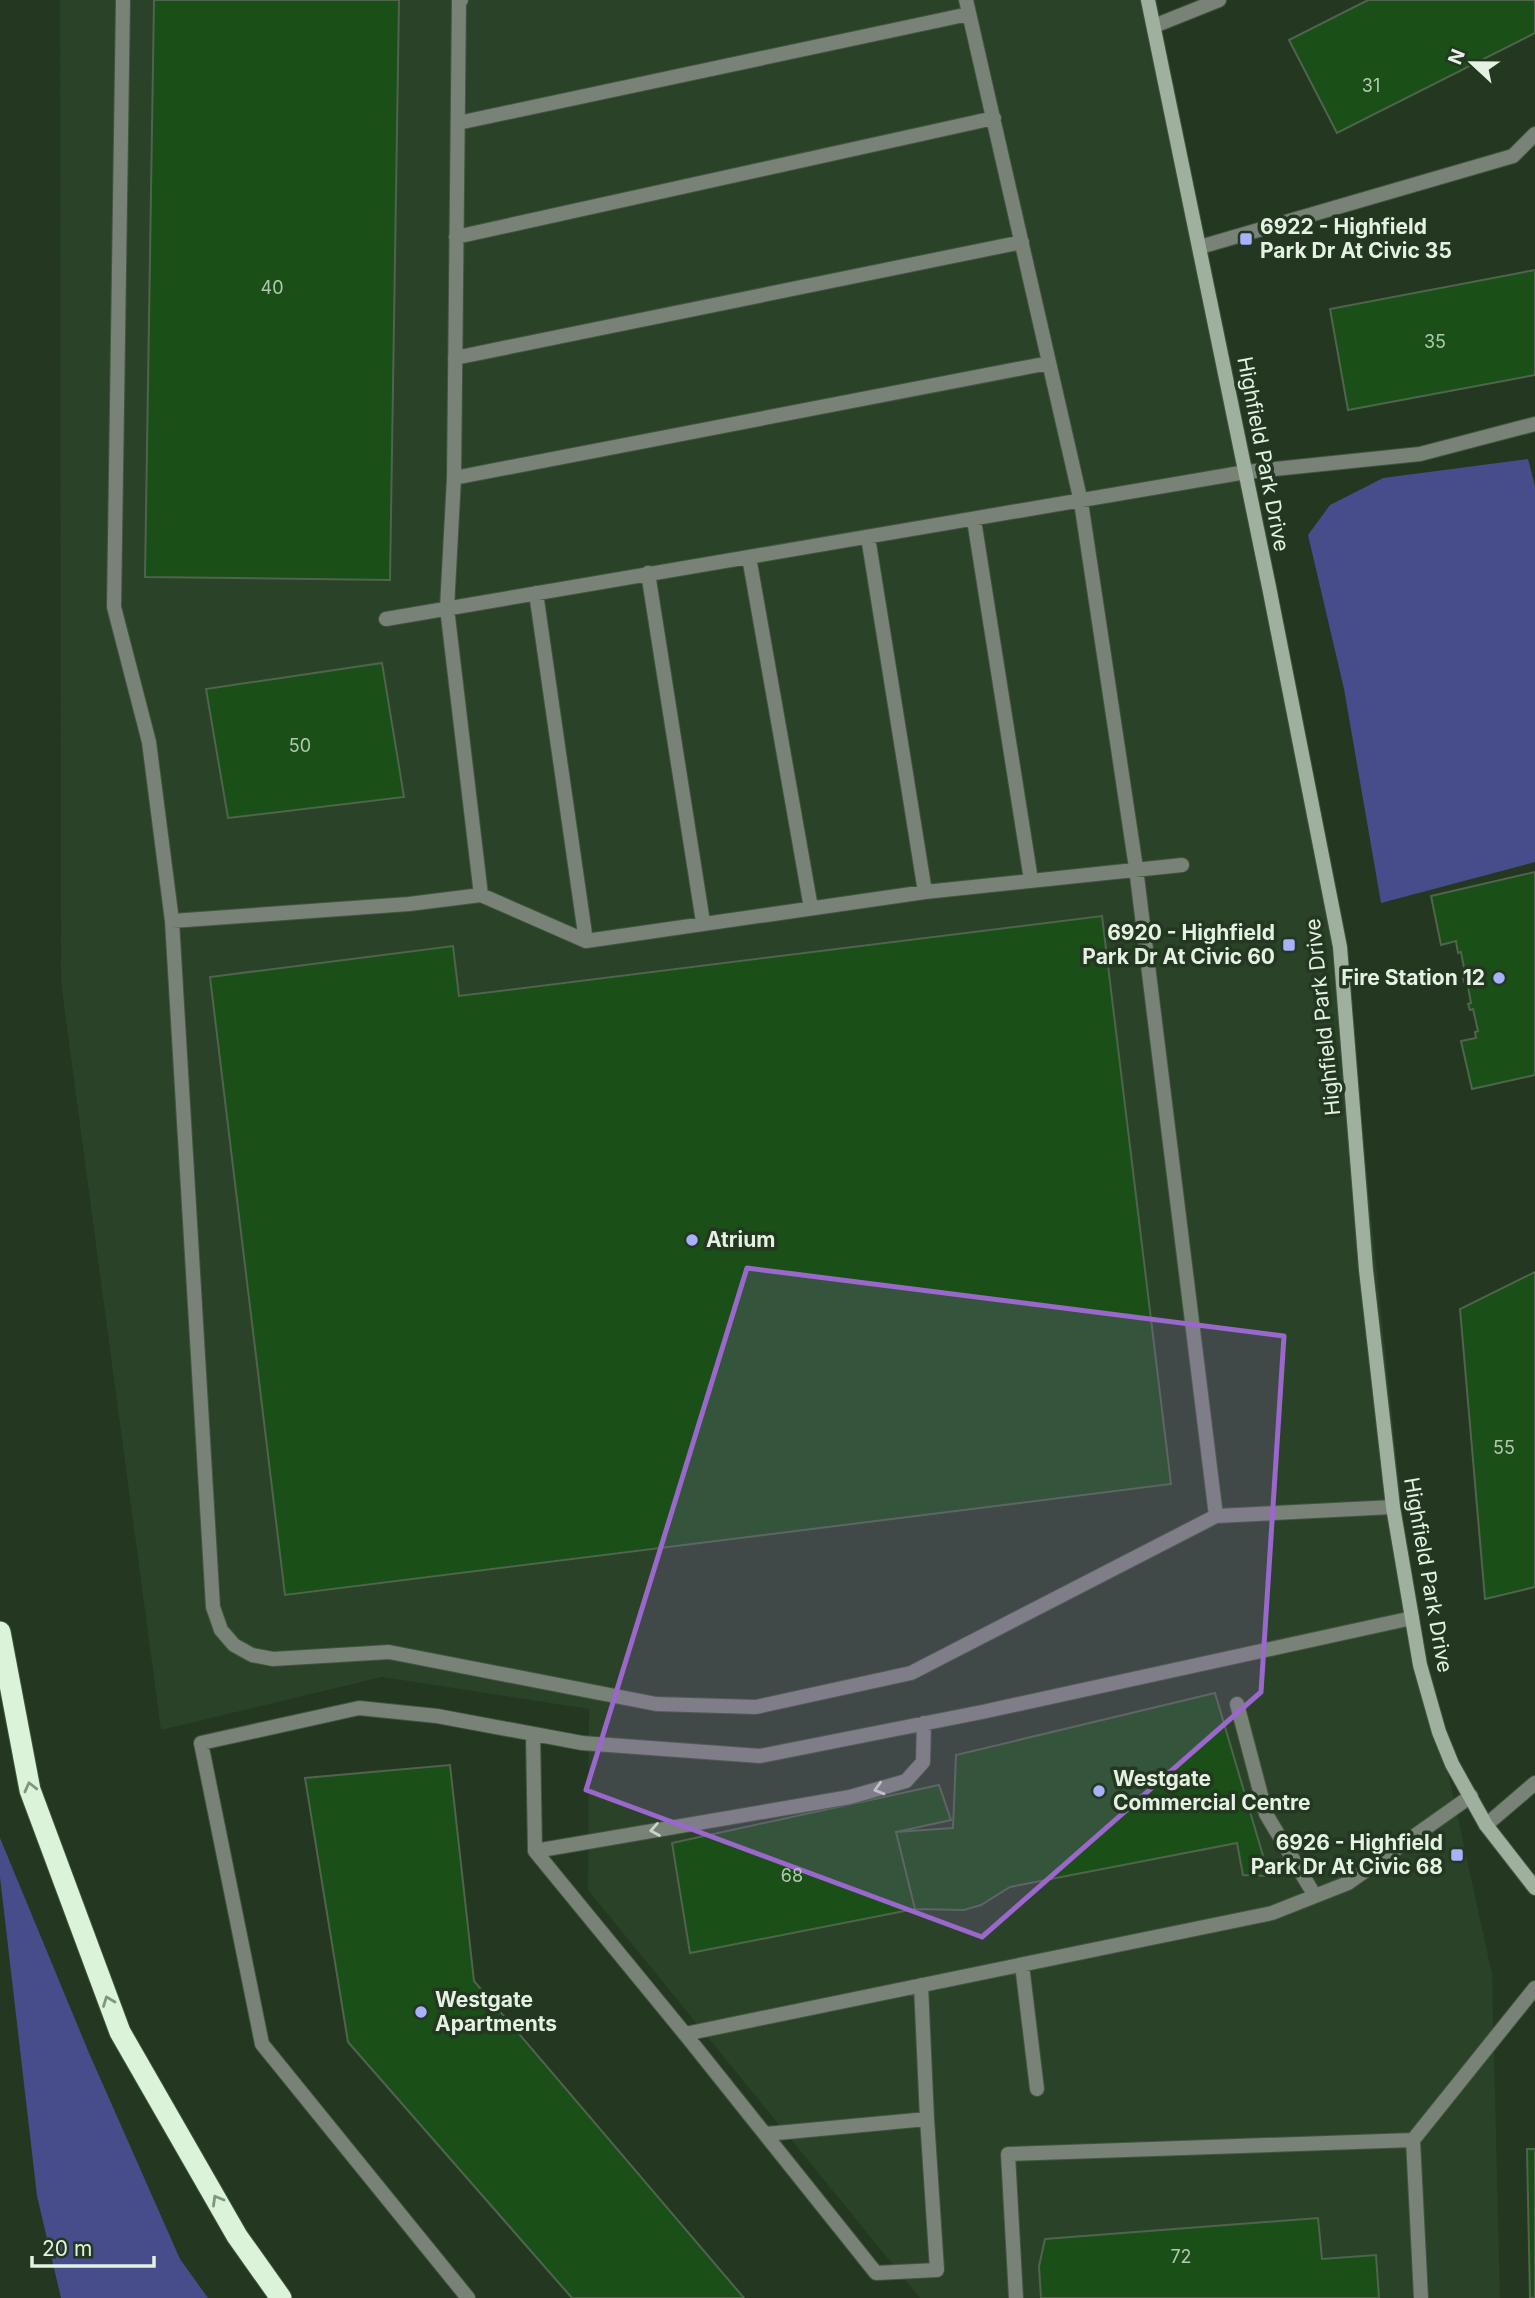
<svg xmlns="http://www.w3.org/2000/svg" width="1535" height="2298" viewBox="0 0 1535 2298" font-family="Inter,sans-serif">
<style>
.built{fill:#2a4228}
.green{fill:#474c8a}
.building{fill:#1b4f18;stroke:#4f644d;stroke-width:2}
.lines{fill:none;stroke-linecap:round;stroke-linejoin:round}
.lane-casing{stroke:#425540;stroke-width:16}
.street-casing{stroke:#425540;stroke-width:16}
.secondary-casing{stroke:#425540;stroke-width:16}
.highway-casing{stroke:#425540;stroke-width:23}
.lane{stroke:#788277;stroke-width:14}
.street{stroke:#788277;stroke-width:14}
.secondary{stroke:#a0b09f;stroke-width:14}
.highway{stroke:#dbf4d9;stroke-width:21}
.oneway{stroke:#7f967d}
.oneway2{stroke:#c9d5c8}
.marked{fill:#9a67ca;fill-opacity:0.2;stroke:#9a67ca;stroke-width:5;stroke-linejoin:round}
.poi-dot{fill:#a7b1fc;stroke:#233721;stroke-width:2.5}
.labels{text-anchor:middle;stroke-width:7;stroke-linejoin:round;paint-order:stroke}
.number-label{font-size:18px;fill:#b2c8b0}
.poi-label{font-size:21px;font-weight:bold;fill:#e4f1e3;stroke:#233721;text-anchor:start}
.street-label{font-size:21px;fill:#e4f1e3;stroke:#233721}
</style>
<rect width="100%" height="100%" fill="#233721"/>
<!-- built -->
<path class="built" d="M 60,0 L 1149,0 L 1343,948 L 1412,1607 L 1492,1974 L 1500,2298 L 920,2298 L 588,1890 L 589,1709 L 382,1677 L 161,1730 L 61,983 Z"/>
<!-- green -->
<path class="green" d="M 1528,459 L 1535,486 L 1535,862 L 1381,903 L 1344,689 L 1308,535 L 1330,505 L 1383,478 Z
M 0,1838 L 89,2053 L 180,2259 L 208,2298 L 61,2298 L 37,2196 L 0,1877 Z"/>
<!-- building -->
<path class="building" d="M 154,0 L 399,0 L 390,580 L 145,577 Z
M 1368,0 L 1535,0 L 1535,33 L 1337,133 L 1289,40 Z
M 1535,270 L 1535,375 L 1348,410 L 1330,309 Z
M 382,663 L 404,797 L 228,818 L 206,689 Z
M 1535,872 L 1535,1075 L 1472,1089 L 1461,1041 L 1476,1038 L 1475,1032 L 1478,1031 L 1473,1009 L 1470,1010 L 1468,1004 L 1471,1003 L 1467,981 L 1464,982 L 1462,974 L 1465,973 L 1461,952 L 1458,953 L 1456,941 L 1441,945 L 1431,896 Z
M 1102,916 L 1171,1484 L 285,1595 L 210,977 L 453,946 L 459,996 Z
M 1535,1272 L 1535,1587 L 1485,1599 L 1460,1309 Z
M 1215,1693 L 1269,1876 L 1243,1875 L 1237,1843 L 1010,1887 L 981,1905 L 964,1910 L 915,1909 L 896,1832 L 953,1828 L 956,1755 Z
M 450,1765 L 474,1981 L 744,2298 L 572,2298 L 348,2042 L 305,1778 Z
M 939,1785 L 951,1820 L 896,1832 L 915,1909 L 690,1953 L 672,1843 Z
M 1527,2149 L 1535,2149 L 1535,2298 L 1530,2298 Z
M 1318,2218 L 1322,2259 L 1376,2255 L 1379,2298 L 1041,2298 L 1039,2266 L 1045,2239 Z"/>
<g class="lines">
<defs>
<path id="lane" d="M 123,0 L 114,607 L 149,742 L 172,921 L 213,1607 L 221,1630 L 234,1645 L 252,1655 L 273,1659 L 389,1652 L 656,1704 L 756,1707 L 911,1673 L 1216,1516
M 461,0 L 459,0 L 454,478 L 447,608 L 481,895
M 966,0 L 1081,502 L 1136,868 L 1216,1516 L 1393,1507
M 1154,26 L 1219,0
M 458,123 L 969,14
M 456,237 L 994,118
M 1200,247 L 1513,156 L 1535,134
M 455,358 L 1022,242
M 454,478 L 1049,363
M 974,520 L 1031,880
M 868,537 L 925,892
M 749,557 L 811,908
M 648,573 L 703,922
M 536,593 L 586,941
M 386,619 L 1246,472
M 172,921 L 409,904 L 481,895 L 586,941 L 925,892 L 1182,865
M 1237,1704 L 1266,1814 L 1315,1896
M 533,1734 L 535,1851 L 685,2034 L 1272,1913 L 1348,1883 L 1471,1796
M 1486,1825 L 1535,1783
M 535,1851 L 850,1797 L 906,1781 L 923,1762 L 924,1723
M 1022,1965 L 1037,2089
M 685,2034 L 876,2273 L 937,2270 L 927,2119 L 921,1985
M 766,2134 L 927,2119
M 468,2298 L 262,2044 L 201,1743 L 359,1708 L 437,1716 L 582,1743 L 760,1756 L 982,1712 L 1412,1618
M 1016,2298 L 1008,2154 L 1413,2140
M 1421,2298 L 1413,2140 L 1535,1988"/>
<path id="street" d="M 1246,472 L 1420,454 L 1535,424"/>
<path id="secondary" d="M 1148,0 L 1269,587 L 1340,947 L 1366,1270 L 1393,1507 L 1420,1665 L 1439,1732 L 1452,1764 L 1486,1825 L 1535,1888"/>
<path id="highway" d="M 0,1632 L 30,1790 L 120,2032 L 237,2236 L 281,2298"/>
</defs>
<!-- lane casing -->
<use href="#lane" class="lane-casing"/>
<!-- street casing -->
<use href="#street" class="street-casing"/>
<!-- secondary casing -->
<use href="#secondary" class="secondary-casing"/>
<!-- highway casing -->
<use href="#highway" class="highway-casing"/>
<!-- lane -->
<use href="#lane" class="lane"/>
<!-- street -->
<use href="#street" class="street"/>
<!-- secondary -->
<use href="#secondary" class="secondary"/>
<!-- highway -->
<use href="#highway" class="highway"/>
</g>
<!-- one-way arrows -->
<defs><path id="oneway-chevron" d="M-2-3.5L2.5 0L-2 3.5" fill="none" stroke-width="1.6" stroke-linecap="round" stroke-linejoin="round" transform="scale(1.75)"/></defs>
<g class="oneway">
<use href="#oneway-chevron" transform="translate(30 1787) rotate(-104)"/>
<use href="#oneway-chevron" transform="translate(108 2001) rotate(-111)"/>
<use href="#oneway-chevron" transform="translate(217 2200) rotate(-120)"/>
</g>
<g class="oneway2">
<use href="#oneway-chevron" transform="translate(879 1789) rotate(164)"/>
<use href="#oneway-chevron" transform="translate(655 1830) rotate(170)"/>
</g>
<!-- marked area -->
<path class="marked" d="M 747,1268 L 1284,1336 L 1261,1692 L 982,1937 L 586,1790 Z"/>
<!-- markers -->
<g class="poi-dot">
<rect x="1239" y="232" width="14" height="14" rx="3.5"/>
<rect x="1282" y="938" width="14" height="14" rx="3.5"/>
<circle cx="1499" cy="978" r="7"/>
<circle cx="692" cy="1240" r="7"/>
<circle cx="1099" cy="1791" r="7"/>
<rect x="1450" y="1848" width="14" height="14" rx="3.5"/>
<circle cx="421" cy="2012" r="7"/>
</g>
<g class="labels">
<!-- number labels -->
<g class="number-label">
<text x="1371" y="92">31</text>
<text x="272" y="294">40</text>
<text x="1435" y="348">35</text>
<text x="300" y="752">50</text>
<text x="1504" y="1454">55</text>
<text x="792" y="1882">68</text>
<text x="1181" y="2263">72</text>
</g>
<!-- poi labels -->
<g class="poi-label">
<text x="1260" y="234">6922 - Highfield<tspan x="1260" dy="24">Park Dr At Civic 35</tspan></text>
<text x="1275" y="940" text-anchor="end">6920 - Highfield<tspan x="1275" dy="24">Park Dr At Civic 60</tspan></text>
<text x="1485" y="985" text-anchor="end">Fire Station 12</text>
<text x="706" y="1247">Atrium</text>
<text x="1113" y="1786">Westgate<tspan x="1113" dy="24">Commercial Centre</tspan></text>
<text x="1443" y="1850" text-anchor="end">6926 - Highfield<tspan x="1443" dy="24">Park Dr At Civic 68</tspan></text>
<text x="435" y="2007">Westgate<tspan x="435" dy="24">Apartments</tspan></text>
</g>
<!-- street labels -->
<g class="street-label">
<text transform="translate(1263 454) rotate(79)" y="7">Highfield Park Drive</text>
<text transform="translate(1323 1017) rotate(-96)" y="7">Highfield Park Drive</text>
<text transform="translate(1428 1575) rotate(80)" y="7">Highfield Park Drive</text>
</g>
</g>
<!-- north arrow -->
<g transform="translate(1472 63) rotate(292)" stroke="#233721" stroke-width="5" paint-order="stroke">
<path d="M0-5L12 26L0 18L-12 26Z" fill="#e4f1e3"/>
<text y="-10" font-size="19" font-weight="bold" text-anchor="middle" fill="#e4f1e3">N</text>
</g>
<!-- scale -->
<path d="M32 2256v10h122v-10" fill="none" stroke="#e4f1e3" stroke-width="3.5"/>
<text x="42" y="2256" font-size="21" fill="#e4f1e3" stroke="#233721" stroke-width="5" paint-order="stroke">20 m</text>
</svg>
